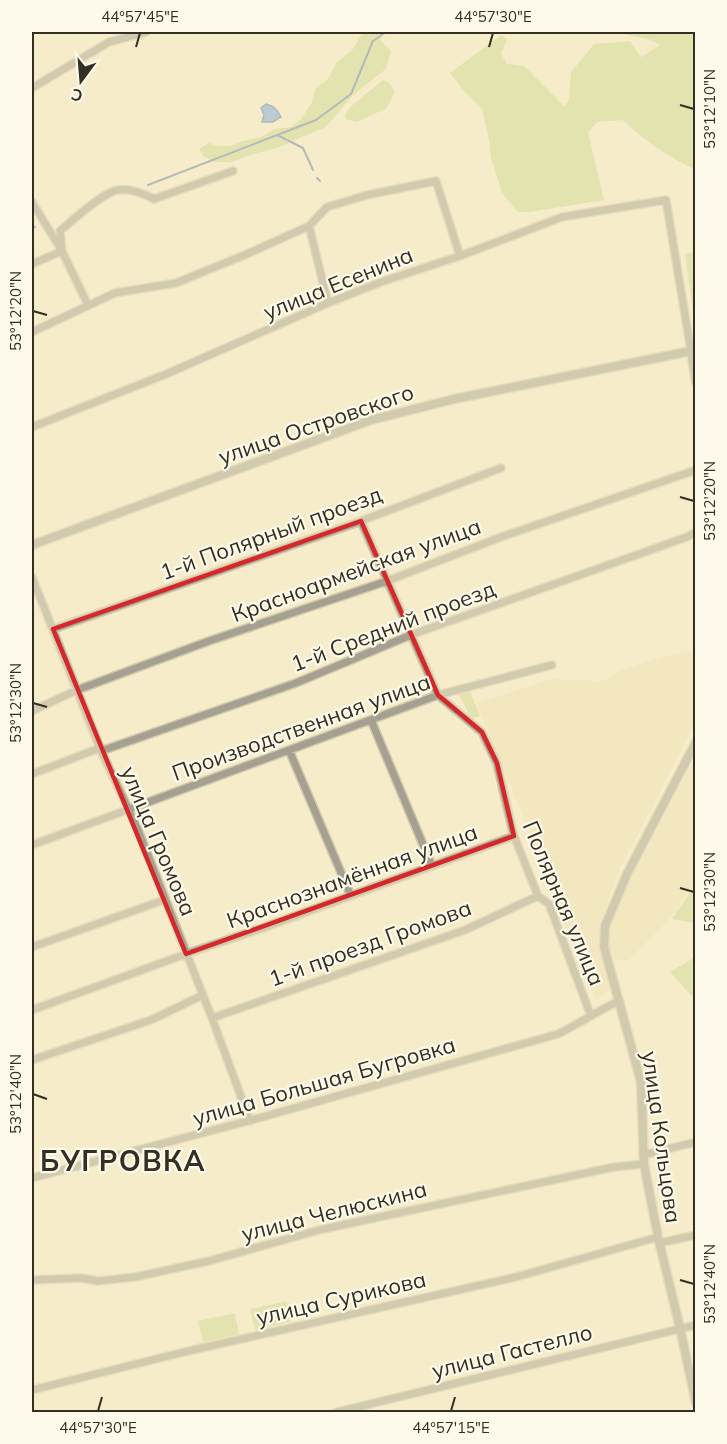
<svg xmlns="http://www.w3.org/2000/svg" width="727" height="1444" viewBox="0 0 727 1444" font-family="Mulish,sans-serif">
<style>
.built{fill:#eee0b7}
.green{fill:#cbd893}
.water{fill:#749fde;stroke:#607da6;stroke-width:1.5}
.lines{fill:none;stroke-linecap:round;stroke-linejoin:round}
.stream{stroke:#607da6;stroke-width:2}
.minor-casing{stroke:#d4caab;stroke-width:10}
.tertiary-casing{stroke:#d4caab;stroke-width:11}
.minor{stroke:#a5a091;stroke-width:7}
.tertiary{stroke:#a5a091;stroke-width:8}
.marked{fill:none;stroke:#d62828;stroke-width:4.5;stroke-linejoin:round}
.ticks{fill:none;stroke:#332f22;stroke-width:2}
.labels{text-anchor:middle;stroke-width:4.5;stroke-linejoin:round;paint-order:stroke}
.street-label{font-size:22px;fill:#332f22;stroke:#fdf9eb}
.district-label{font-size:28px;font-weight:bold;letter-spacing:1.5px;fill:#332f22;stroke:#fdf9eb}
.neatline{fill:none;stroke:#332f22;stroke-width:2}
.ticks-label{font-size:15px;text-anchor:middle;fill:#332f22}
</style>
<rect width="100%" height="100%" fill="#f7ecc9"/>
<!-- built -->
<path class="built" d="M 695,650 L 695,724 L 619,871 L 599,925 L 600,947 L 612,989 L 596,1000 L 477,703 L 551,679 L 603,681 L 617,672 L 662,657 Z
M 695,758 L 695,882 L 670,919 L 629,960 L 614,960 L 608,948 L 607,927 L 632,876 Z"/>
<!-- green -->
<path class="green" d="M 363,32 L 384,32 L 380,40 L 391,51 L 386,69 L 353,95 L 326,127 L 277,148 L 247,156 L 233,162 L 215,162 L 203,156 L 199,149 L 209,143 L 219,146 L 231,146 L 242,141 L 261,137 L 274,129 L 291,127 L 301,119 L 312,102 L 315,89 L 328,79 L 336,63 L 352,50 Z
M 613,32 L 695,32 L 695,170 C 668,156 645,142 623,120 L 597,122 L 588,132 L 604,200 L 530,212 L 518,212 L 502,193 L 491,158 L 489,140 L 482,109 L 462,89 L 450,73 L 501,35 L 507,40 L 501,53 L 507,64 L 524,66 L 565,107 L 569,99 L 571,72 L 594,44 L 630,41 L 641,57 L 660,45 L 648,39 Z
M 383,80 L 389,83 L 395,91 L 387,108 L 357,122 L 346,119 L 345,115 L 350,107 Z
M 695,251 L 696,251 L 695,328 L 685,254 Z
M 470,691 L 480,716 L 471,719 L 459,694 Z
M 695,885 L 695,923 L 672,919 Z
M 695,957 L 695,1000 L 670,972 Z
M 287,1301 L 291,1322 L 255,1330 L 250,1309 Z
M 235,1313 L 239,1334 L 203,1342 L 198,1321 Z"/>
<!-- water -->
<path class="water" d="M 266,104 C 274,106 277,109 281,117 L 273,122 L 262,122 L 264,115 L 261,108 Z"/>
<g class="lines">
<!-- stream -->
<path class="stream" d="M 277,135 L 303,148 L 313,170
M 317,178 L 320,181
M 148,185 L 316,120 L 351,94 L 373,41 L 386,32
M 32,228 L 35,227"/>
<defs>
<path id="minor" d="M 32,88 L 109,42 L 146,32
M 32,202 L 62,251 L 88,305
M 309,226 L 328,303
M 32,264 L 62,251 L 60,231 C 72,221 103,192 118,190 C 129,188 144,194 154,199 L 233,171
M 32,332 L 115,293 L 176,283 L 247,254 L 309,226 L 327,207 L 367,195 L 436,181 L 460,256
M 32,427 L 164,375 L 328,303 L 381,282 L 460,256 L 562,217 L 666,200 L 691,351
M 361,521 L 438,695 L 482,732 L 497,763 L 514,836 L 538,896 L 549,904 L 591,1016
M 32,577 L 101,751 L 138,830 L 212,1018 L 250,1121
M 53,629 L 361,521 L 501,468
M 32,711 L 77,690 L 209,641 L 387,581 L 501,537 L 696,470
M 371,720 L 432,866
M 289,750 L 351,896
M 101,751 L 296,683 L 411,635 L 687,537 L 696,532
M 32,774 L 100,748
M 32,845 L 438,695 L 552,665
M 32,947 L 164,900
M 32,1010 L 186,954 L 263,928 L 514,836
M 212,1018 L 465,930 L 538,896
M 32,1060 L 151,1020 L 203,995
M 643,1155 L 696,1142
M 32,1178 L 259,1118 L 558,1034 C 579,1024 598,1010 620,1001
M 659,1243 L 696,1235
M 32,1280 L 82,1278 L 98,1281 L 135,1277 L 209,1261 L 319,1230 L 614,1167 L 644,1164
M 32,1390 L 184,1352 L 516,1277 L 658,1237
M 337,1412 L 696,1325"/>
<path id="tertiary" d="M 32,545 L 371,420 L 454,399 L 691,351 L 696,382
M 696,742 L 627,874 L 605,926 L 604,947 L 641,1082 L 644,1164 L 658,1237 L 680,1328 L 696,1403"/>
</defs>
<!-- minor casing -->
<use href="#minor" class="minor-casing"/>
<!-- tertiary casing -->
<use href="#tertiary" class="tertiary-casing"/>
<!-- minor -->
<use href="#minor" class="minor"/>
<!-- tertiary -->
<use href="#tertiary" class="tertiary"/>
</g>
<!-- marked area -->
<path d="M0 0H727V1444H0ZM 361,521 L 438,695 L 482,732 L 497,763 L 514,836 L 186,954 L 53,629 Z" fill="#f7ecc9" fill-opacity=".55" fill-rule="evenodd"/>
<path class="marked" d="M 361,521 L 438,695 L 482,732 L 497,763 L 514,836 L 186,954 L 53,629 Z"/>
<!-- ticks -->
<path class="ticks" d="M 136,47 L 140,33M 489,47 L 493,33M 680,105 L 694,109M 33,311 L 47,315M 680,497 L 694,501M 33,703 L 47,707M 680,888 L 694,892M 33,1094 L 47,1099M 680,1280 L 694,1284M 98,1411 L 102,1397M 451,1411 L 455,1397"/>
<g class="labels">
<!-- street labels -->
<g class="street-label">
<text transform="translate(338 283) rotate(-22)" y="8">улица Есенина</text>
<text transform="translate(316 424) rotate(-19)" y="8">улица Островского</text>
<text transform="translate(271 533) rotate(-20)" y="8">1-й Полярный проезд</text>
<text transform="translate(356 570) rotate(-20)" y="8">Красноармейская улица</text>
<text transform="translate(393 626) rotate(-21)" y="8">1-й Средний проезд</text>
<text transform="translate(301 727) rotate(-20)" y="8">Производственная улица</text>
<text transform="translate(159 841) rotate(67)" y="8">улица Громова</text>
<text transform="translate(352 876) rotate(-20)" y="8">Краснознамённая улица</text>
<text transform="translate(564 903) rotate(67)" y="8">Полярная улица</text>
<text transform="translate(370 943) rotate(-20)" y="8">1-й проезд Громова</text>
<text transform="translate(324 1081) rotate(-16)" y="8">улица Большая Бугровка</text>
<text transform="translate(662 1137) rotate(82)" y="8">улица Кольцова</text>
<text transform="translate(334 1211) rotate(-14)" y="8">улица Челюскина</text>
<text transform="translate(341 1298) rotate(-13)" y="8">улица Сурикова</text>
<text transform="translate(512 1351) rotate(-14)" y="8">улица Гастелло</text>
</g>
<!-- district labels -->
<g class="district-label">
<text x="123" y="1171">БУГРОВКА</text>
</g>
</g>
<!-- border -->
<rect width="727" height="1444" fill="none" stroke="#fdf9eb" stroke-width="66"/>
<!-- north arrow -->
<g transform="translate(81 81) rotate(196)" stroke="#fdf9eb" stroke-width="4.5" paint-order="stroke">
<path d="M0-4.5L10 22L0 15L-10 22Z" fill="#332f22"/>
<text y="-9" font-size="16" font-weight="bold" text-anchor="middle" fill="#332f22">С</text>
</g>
<rect x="33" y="33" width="661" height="1378" class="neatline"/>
<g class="ticks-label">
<text x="140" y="22">44°57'45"E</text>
<text x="493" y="22">44°57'30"E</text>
<text transform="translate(710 109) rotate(-90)" y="5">53°12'10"N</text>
<text transform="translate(16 311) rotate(-90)" y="5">53°12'20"N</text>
<text transform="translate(710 501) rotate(-90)" y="5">53°12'20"N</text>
<text transform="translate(16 703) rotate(-90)" y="5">53°12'30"N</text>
<text transform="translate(710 892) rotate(-90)" y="5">53°12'30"N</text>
<text transform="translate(16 1094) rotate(-90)" y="5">53°12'40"N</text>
<text transform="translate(710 1284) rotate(-90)" y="5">53°12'40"N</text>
<text x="98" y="1433">44°57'30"E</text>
<text x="451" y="1433">44°57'15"E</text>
</g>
</svg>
